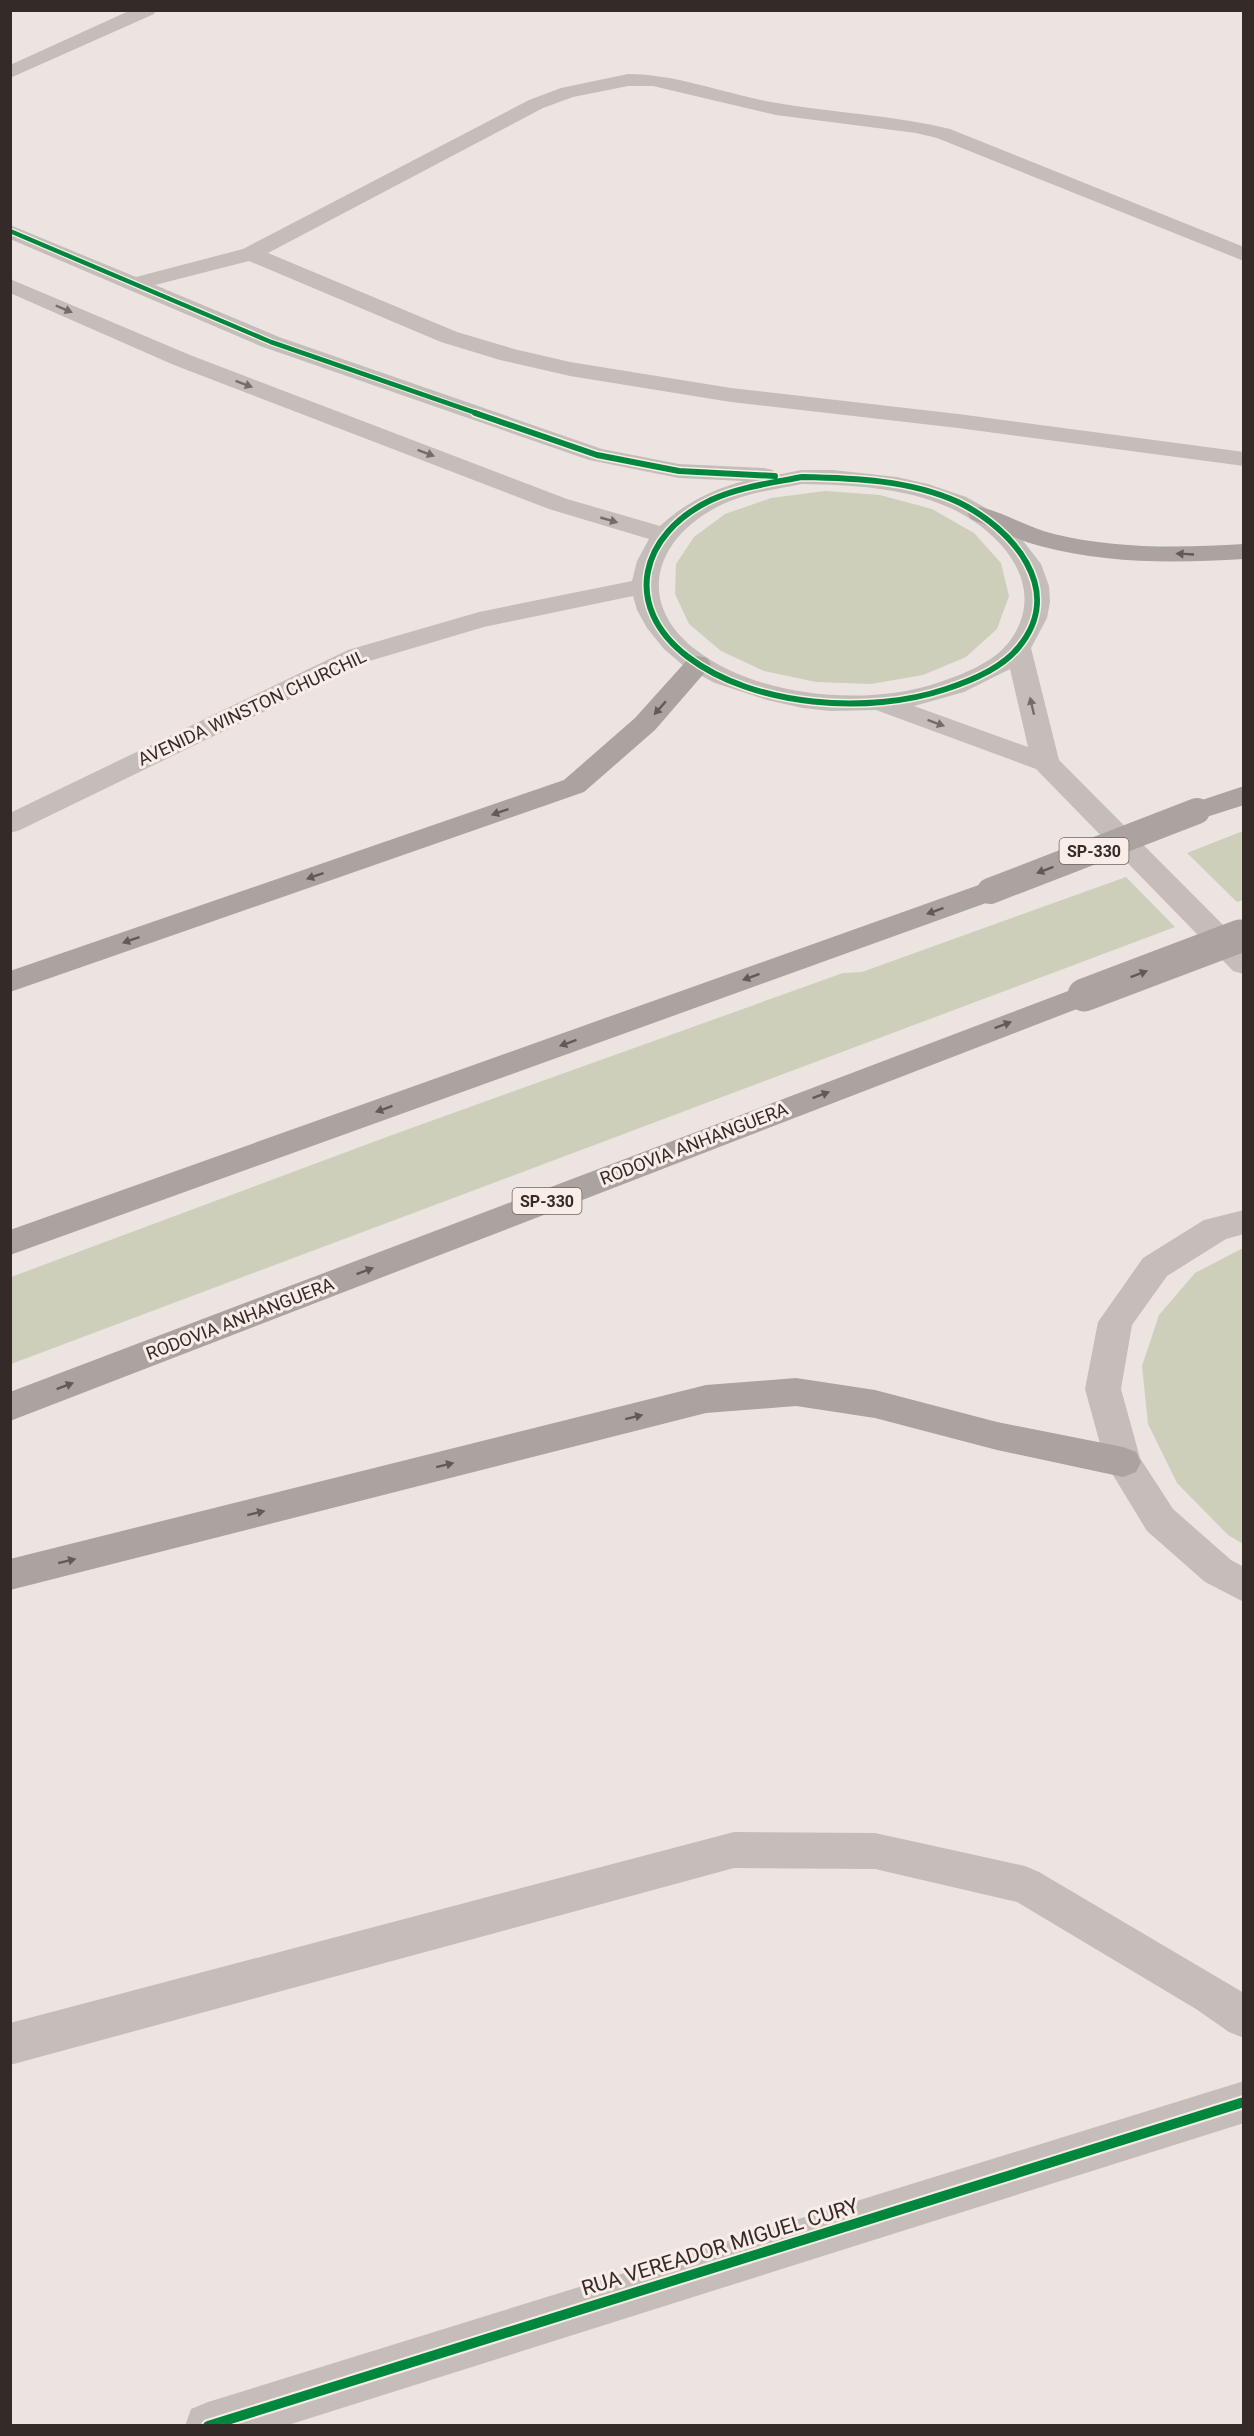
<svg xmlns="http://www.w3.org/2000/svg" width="1254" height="2436" viewBox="0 0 1254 2436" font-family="Roboto,sans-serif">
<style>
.green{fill:#cecfbb}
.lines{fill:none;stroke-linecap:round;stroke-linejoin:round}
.minor{fill:#c4bdb9;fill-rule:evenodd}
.highway{fill:#aaa39f;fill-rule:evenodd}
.highway-bridge-far1{stroke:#aaa39f;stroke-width:26}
.highway-bridge{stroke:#aaa39f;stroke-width:33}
.cycleway-far2-casing{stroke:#f8eee7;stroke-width:7}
.cycleway-far1-casing{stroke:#f8eee7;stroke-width:9}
.cycleway-casing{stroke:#f8eee7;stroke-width:14}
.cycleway-far2{stroke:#00873e;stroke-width:4.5}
.cycleway-far1{stroke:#00873e;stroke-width:6}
.cycleway{stroke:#00873e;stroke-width:10}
.oneway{fill:#756c69}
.oneway2{fill:#635a58}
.labels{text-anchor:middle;stroke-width:6;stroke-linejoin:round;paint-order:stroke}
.shield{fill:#f8eee7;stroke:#6f6561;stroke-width:1.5}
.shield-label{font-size:16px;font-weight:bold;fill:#342a28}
.street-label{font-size:18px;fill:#342a28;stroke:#f8eee7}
.near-street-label{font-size:21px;fill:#342a28;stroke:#f8eee7}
</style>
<rect width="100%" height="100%" fill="#ebe4e0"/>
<!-- green -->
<path class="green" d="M 825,491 L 880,495 L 932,509 L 974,533 L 1001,563 L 1009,596 L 997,629 L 966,657 L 923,675 L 871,684 L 816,682 L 764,671 L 721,651 L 689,624 L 675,594 L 676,564 L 694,537 L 725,514 L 771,498 Z
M 1243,831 L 1243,900 L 1237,902 L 1187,853 Z
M 1126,877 L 1175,927 L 11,1364 L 11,1277 L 392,1135 L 843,973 L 862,972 Z
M 1243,1248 L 1243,1544 L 1228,1535 L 1177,1483 L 1148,1424 L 1142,1366 L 1159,1315 L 1195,1273 Z"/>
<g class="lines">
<!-- minor -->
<path class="minor" d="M 131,10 L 156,10 L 154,14 L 10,78 L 10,65 Z
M 628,74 C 679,74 727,95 777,103 C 834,113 893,115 950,129 L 1244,247 L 1244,261 L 937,138 L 916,133 L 776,115 L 653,86 L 628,86 L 573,97 L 543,108 L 268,253 L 457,332 L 514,349 L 570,362 L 731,388 L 958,414 L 1244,452 L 1244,466 L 958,428 L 731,402 L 570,376 L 500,360 L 441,342 L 249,261 L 155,285 L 279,337 L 602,449 L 679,464 L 764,468 L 773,470 L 776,475 L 802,470 L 833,470 L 897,477 L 928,484 L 966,497 L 993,512 L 1017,533 L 1041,564 L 1049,586 L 1050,602 L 1047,618 L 1031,648 L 1059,760 L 1244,946 L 1244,974 L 1233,971 L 1036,769 L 876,710 L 830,711 L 803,708 L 767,700 L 715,683 L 685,667 L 664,649 L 647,628 L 637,610 L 633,596 L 484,627 L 366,662 L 20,830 L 10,833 L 10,813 L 348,650 L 479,612 L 632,581 L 637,561 L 649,539 L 549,509 L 174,365 L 10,293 L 10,279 L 190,355 L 567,499 L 660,526 C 685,503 711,490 744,481 L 679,478 L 589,460 L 263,347 L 10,239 L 10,225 L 136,277 L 243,249 L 529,100 L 561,88 ZM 802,484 C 851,485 902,487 948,507 C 1000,530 1051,586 1009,642 C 993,663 961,675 937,683 C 865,707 757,697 696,650 C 635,603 654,540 717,507 C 743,493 773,490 802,484 ZM 1010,669 L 1028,747 L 914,706 L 964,692 Z
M 1244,1210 L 1244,1234 L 1226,1239 L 1167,1276 L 1132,1325 L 1121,1389 L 1140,1458 L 1173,1509 L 1231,1560 L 1244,1567 L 1244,1602 L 1205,1582 L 1147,1531 L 1105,1462 L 1085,1389 L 1098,1322 L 1143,1258 L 1204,1220 Z
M 734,1832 L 875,1833 L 1025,1866 L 1039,1872 L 1244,1993 L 1244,2038 L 1229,2032 L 1196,2009 L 1017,1902 L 875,1869 L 734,1868 L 10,2065 L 10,2023 Z
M 1244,2081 L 1244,2123 L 285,2426 L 185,2426 L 191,2409 L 208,2402 Z"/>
<!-- highway -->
<path class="highway" d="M 980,507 C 1006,513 1028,528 1054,534 C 1115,549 1181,548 1244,544 L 1244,559 C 1176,563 1106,564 1040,546 C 1017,540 994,528 971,519 L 968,514 L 971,509 Z
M 698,656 L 707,658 L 711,664 L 707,670 L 655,730 L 584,792 L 10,992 L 10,971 L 564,780 L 635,718 L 689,658 Z
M 1244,786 L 1244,805 L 1197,820 L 1187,817 L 1183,811 L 1187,805 Z
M 990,881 L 1000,884 L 1005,891 L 1000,898 L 10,1255 L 10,1230 Z
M 1084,985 L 1095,988 L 1099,995 L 1095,1002 L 10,1421 L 10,1392 Z
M 796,1378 L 875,1390 L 997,1422 L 1123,1447 L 1136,1452 L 1141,1462 L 1136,1472 L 1123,1477 L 997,1450 L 875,1418 L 796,1406 L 706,1413 L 10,1590 L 10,1559 L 706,1385 Z"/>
<!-- highway-bridge-far1 -->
<path class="highway-bridge-far1" d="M 990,891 L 1197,811
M 1236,937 L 1244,934"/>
<!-- highway-bridge -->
<path class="highway-bridge" d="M 1084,995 L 1240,936"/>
<defs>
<path id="cycleway-far2" d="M 10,231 L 271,342 L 479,414"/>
<path id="cycleway-far1" d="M 475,413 L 597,455 L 679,471 L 775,476
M 802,477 C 854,478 910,480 958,502 C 1012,528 1067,590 1018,648 C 1001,669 971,681 946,689 C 869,715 754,707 688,657 C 621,606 640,534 711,500 C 739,487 771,483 802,477 Z"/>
<path id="cycleway" d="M 208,2426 L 1244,2102"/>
</defs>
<!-- cycleway-far2 casing -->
<use href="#cycleway-far2" class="cycleway-far2-casing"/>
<!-- cycleway-far1 casing -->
<use href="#cycleway-far1" class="cycleway-far1-casing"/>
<!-- cycleway casing -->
<use href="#cycleway" class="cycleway-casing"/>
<!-- cycleway-far2 -->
<use href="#cycleway-far2" class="cycleway-far2"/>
<!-- cycleway-far1 -->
<use href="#cycleway-far1" class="cycleway-far1"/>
<!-- cycleway -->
<use href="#cycleway" class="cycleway"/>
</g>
<!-- one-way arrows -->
<defs><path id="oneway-solid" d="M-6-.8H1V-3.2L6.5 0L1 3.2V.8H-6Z" transform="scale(1.5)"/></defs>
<g class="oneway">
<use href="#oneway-solid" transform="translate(64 309) rotate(23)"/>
<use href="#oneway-solid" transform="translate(244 384) rotate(21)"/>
<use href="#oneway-solid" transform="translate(426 453) rotate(21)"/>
<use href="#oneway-solid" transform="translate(609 520) rotate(16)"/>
<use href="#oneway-solid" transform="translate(1032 706) rotate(-103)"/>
<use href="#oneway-solid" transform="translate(936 723) rotate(20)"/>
</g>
<g class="oneway2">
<use href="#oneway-solid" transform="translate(1185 554) rotate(-177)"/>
<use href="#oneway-solid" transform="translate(660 708) rotate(131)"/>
<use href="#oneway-solid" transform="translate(500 812) rotate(161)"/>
<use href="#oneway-solid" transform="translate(1045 870) rotate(159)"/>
<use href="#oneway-solid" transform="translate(315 876) rotate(161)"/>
<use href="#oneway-solid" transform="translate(935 911) rotate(160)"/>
<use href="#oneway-solid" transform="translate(131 940) rotate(161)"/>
<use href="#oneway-solid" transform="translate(1139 974) rotate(-21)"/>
<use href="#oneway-solid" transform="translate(751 977) rotate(160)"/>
<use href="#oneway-solid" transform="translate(1003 1025) rotate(-21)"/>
<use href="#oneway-solid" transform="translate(568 1043) rotate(160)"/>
<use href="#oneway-solid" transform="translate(821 1095) rotate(-21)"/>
<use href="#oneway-solid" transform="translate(384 1109) rotate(160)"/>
<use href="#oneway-solid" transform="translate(365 1271) rotate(-21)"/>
<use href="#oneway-solid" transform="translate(65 1386) rotate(-21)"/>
<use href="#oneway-solid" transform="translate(634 1417) rotate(-14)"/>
<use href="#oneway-solid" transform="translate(445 1465) rotate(-14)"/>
<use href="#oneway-solid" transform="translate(256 1513) rotate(-14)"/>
<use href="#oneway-solid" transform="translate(67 1561) rotate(-14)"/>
</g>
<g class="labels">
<!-- shield labels -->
<g class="shield">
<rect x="1059.5" y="838" width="69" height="26" rx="4.5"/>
<rect x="512.5" y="1188" width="69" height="26" rx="4.5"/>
</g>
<g class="shield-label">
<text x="1094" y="857">SP-330</text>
<text x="547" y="1207">SP-330</text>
</g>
<!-- street labels -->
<g class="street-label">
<text transform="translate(252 708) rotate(-25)" y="6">AVENIDA WINSTON CHURCHIL</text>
<text transform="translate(694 1144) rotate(-21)" y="6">RODOVIA ANHANGUERA</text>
<text transform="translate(240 1319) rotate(-21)" y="6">RODOVIA ANHANGUERA</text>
</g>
<!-- near-street labels -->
<g class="near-street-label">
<text transform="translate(720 2247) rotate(-17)" y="7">RUA VEREADOR MIGUEL CURY</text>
</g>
</g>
<!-- border -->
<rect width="1254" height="2436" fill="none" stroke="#342a28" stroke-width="24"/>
</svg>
